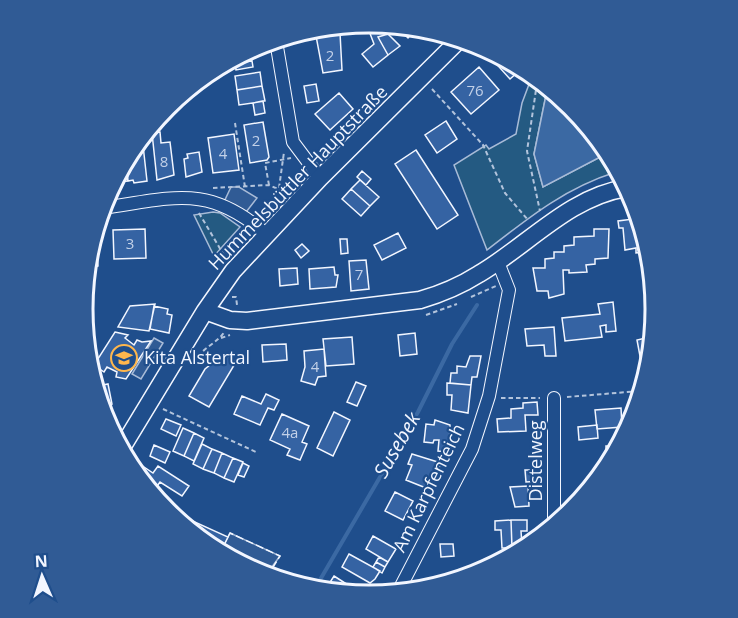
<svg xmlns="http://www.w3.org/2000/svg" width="738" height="618" viewBox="0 0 738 618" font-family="'Open Sans',sans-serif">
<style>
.green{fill:#245a82;stroke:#a8bbd7;stroke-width:1.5}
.parking{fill:#305b95;stroke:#a8bbd7;stroke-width:1.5}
.water{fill:#3b69a3;stroke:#a8bbd7;stroke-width:1.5}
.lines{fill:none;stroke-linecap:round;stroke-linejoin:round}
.stream{stroke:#3b69a3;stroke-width:4}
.building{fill:#3563a3;stroke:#f2f6ff;stroke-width:1.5}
.street-casing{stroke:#f2f6ff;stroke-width:14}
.secondary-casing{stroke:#f2f6ff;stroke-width:19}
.path{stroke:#b3c4dc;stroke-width:2;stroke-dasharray:4.5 3;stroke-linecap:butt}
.street{stroke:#1f4e8c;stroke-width:12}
.secondary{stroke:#1f4e8c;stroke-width:16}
.fence{stroke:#f2f6ff;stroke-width:1.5;stroke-dasharray:8 3;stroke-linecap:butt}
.labels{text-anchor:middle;stroke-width:4.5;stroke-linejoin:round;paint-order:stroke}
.number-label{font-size:15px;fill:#c3d1e8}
.street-label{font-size:18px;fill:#f2f6ff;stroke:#1f4e8c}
.poi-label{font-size:18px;fill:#f2f6ff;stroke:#1f4e8c;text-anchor:start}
.water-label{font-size:20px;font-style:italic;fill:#f2f6ff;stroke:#1f4e8c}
.rim{fill:none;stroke:#f2f6ff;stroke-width:3}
</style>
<rect width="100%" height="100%" fill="#1f4e8c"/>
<!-- green -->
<path class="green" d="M 531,79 L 547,90 L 534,154 L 543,187 L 604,155 L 616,172 C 565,188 528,218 487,250 L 454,165 L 486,145 L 489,149 L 516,134 L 522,103 Z
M 213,212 L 220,213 L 240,227 L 214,256 L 194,215 Z"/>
<!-- parking -->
<path class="parking" d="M 231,187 L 239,187 L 257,198 L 243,216 L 223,204 Z
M 154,338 L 163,343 L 141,379 L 132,374 Z
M 230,533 L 280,556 L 266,575 L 259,574 L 222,549 Z"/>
<!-- water -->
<path class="water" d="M 547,90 L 572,107 L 604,155 L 543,187 L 534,154 Z"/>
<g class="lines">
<!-- stream -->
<path class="stream" d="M 317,585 L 418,412 L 452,344 L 477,305"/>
</g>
<!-- building -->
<path class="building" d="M 366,23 L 385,26 L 388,34 L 378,37 L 388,55 L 373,67 L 362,54 L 374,44 Z
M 398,28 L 414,31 L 408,38 Z
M 340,33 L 342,70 L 323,73 L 316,36 Z
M 388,34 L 400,46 L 388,55 L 378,37 Z
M 250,50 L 252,60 L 230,64 Z
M 494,55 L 519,71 L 510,79 L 491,58 Z
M 252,61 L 253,67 L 236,70 L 235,63 Z
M 479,67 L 499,90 L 471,114 L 451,92 Z
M 260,72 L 262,86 L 237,90 L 235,76 Z
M 316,84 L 319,101 L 307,103 L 304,86 Z
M 262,86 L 265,101 L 239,105 L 237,90 Z
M 339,93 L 353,109 L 330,130 L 315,114 Z
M 263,101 L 265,113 L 255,115 L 253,103 Z
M 446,121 L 457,139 L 437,153 L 425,135 Z
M 263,122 L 269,157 L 267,160 L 250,163 L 244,125 Z
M 160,132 L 161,143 L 170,142 L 174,175 L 157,180 L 152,133 Z
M 234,134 L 239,170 L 213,173 L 208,138 Z
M 143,145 L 147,181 L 134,183 L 133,180 L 128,181 L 127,168 L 131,167 L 130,160 Z
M 416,150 L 458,215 L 437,229 L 395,164 Z
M 199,152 L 202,172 L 186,177 L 184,159 L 188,158 L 187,154 Z
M 125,168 L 128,181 L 116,182 Z
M 362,171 L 371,179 L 366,185 L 357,177 Z
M 360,180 L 379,197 L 370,206 L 351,189 Z
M 351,189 L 370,206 L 361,216 L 342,199 Z
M 633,219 L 633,226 L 639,225 L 644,252 L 636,253 L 636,248 L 625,250 L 623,228 L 619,228 L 618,221 Z
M 145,229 L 146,258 L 114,259 L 113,230 Z
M 594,229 L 609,229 L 608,258 L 595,259 L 595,264 L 586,265 L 587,272 L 569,273 L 569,270 L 563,270 L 564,294 L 549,298 L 548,291 L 537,291 L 533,268 L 545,268 L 545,259 L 554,258 L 554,252 L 564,252 L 564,246 L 574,245 L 574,237 L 594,236 Z
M 398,233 L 406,248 L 382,260 L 374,245 Z
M 96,239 L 98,266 L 91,268 Z
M 340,239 L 347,239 L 348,253 L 341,254 Z
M 302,244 L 309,251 L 301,258 L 295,250 Z
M 366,260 L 369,289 L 351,291 L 349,261 Z
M 334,267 L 335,275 L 338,275 L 336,287 L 310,289 L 309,269 Z
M 297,268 L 298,284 L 280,286 L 279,269 Z
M 613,302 L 616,331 L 606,332 L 606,325 L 600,326 L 602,337 L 565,341 L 562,318 L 600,314 L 598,304 Z
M 155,304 L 149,331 L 118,327 L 130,306 Z
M 154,306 L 168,309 L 167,314 L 172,315 L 169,333 L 150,329 Z
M 554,327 L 556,356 L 545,356 L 544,345 L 527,346 L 525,329 Z
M 115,332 L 128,335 L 125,338 L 134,345 L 137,340 L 142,342 L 151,341 L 126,379 L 116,377 L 117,372 L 107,367 L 104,372 L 94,365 Z
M 415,333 L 417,354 L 400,356 L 398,335 Z
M 352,337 L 354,364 L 326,366 L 323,339 Z
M 650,337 L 644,366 L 642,367 L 637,340 Z
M 286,344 L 287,360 L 263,362 L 262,345 Z
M 324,349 L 326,376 L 318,377 L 315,385 L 301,381 L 305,367 L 304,351 Z
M 224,354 L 236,362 L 209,407 L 189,396 L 205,369 Z
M 470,356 L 481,356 L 477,377 L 472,377 L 471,385 L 450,383 L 451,373 L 457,373 L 457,366 L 466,367 Z
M 356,382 L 366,386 L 357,406 L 347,402 Z
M 447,383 L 471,385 L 468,413 L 451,410 L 452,395 L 447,395 Z
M 108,384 L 112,404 L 104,416 L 98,386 Z
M 266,394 L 279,400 L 274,410 L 268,408 L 260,425 L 234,414 L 242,396 L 261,404 Z
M 537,402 L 538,415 L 525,415 L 526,431 L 498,432 L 497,419 L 511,418 L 511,409 L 523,408 L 523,403 Z
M 621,408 L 622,427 L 597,429 L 595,410 Z
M 334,412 L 350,420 L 333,456 L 317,448 Z
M 282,414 L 309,426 L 302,442 L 307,444 L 300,460 L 287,455 L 290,449 L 270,440 Z
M 166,419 L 181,425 L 176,436 L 161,429 Z
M 435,420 L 450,425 L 449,452 L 438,451 L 439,440 L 434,440 L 433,443 L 424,442 L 426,424 L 434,425 Z
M 597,425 L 598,438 L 579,440 L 578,427 Z
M 183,428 L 194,433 L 184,456 L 173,451 Z
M 194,433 L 204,438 L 194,461 L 184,456 Z
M 202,444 L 212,449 L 203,469 L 193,464 Z
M 154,445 L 170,452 L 165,463 L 150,456 Z
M 606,446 L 615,446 L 606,460 Z
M 212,449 L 222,453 L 214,473 L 203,469 Z
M 222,453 L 233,458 L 224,478 L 214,473 Z
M 412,454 L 441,463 L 431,490 L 406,480 L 412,465 L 408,464 Z
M 233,458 L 243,462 L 234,482 L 224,478 Z
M 135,461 L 153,473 L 158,466 L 189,486 L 182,496 L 160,482 L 153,492 Z
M 243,463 L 249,466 L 244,477 L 238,475 Z
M 525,470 L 540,470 L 541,481 L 526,482 Z
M 528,486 L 529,506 L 515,507 L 510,487 Z
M 395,492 L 413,501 L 403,520 L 385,511 Z
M 164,508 L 228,537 L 222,549 L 166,511 Z
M 511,520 L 512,548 L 502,548 L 501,530 L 495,530 L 495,521 Z
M 511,520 L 527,520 L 527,531 L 521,531 L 522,545 L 518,547 L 512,548 Z
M 373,536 L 396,549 L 388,562 L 366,549 Z
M 440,544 L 453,544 L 454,556 L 441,557 Z
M 349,554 L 380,571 L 375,579 L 370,583 L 342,567 Z
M 379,557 L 388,562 L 385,567 L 376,562 Z
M 376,562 L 385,567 L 382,573 L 373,567 Z
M 334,576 L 362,594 L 327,587 Z"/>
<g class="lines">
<defs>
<path id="street" d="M 276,41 L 293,142 L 320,178
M 103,208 C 173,198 209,183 267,235
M 554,398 L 554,523
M 399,590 L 472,449 L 489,396 L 509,290 L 498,262"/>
<path id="secondary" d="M 205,311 L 230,320 L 247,321 L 420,300 C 441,294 460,286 479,274 C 527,246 569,197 626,188
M 123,446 L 205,311 L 233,271 L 320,178 L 459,40"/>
</defs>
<!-- street casing -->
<use href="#street" class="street-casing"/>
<!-- secondary casing -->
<use href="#secondary" class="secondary-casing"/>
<!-- path -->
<path class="path" d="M 537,83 L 527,151 L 540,211
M 432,89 L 483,145 L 505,193 L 528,220
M 235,123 L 245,187
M 269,185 L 265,163 L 291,158
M 213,188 L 269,185 L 282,191
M 279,188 L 284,152
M 199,213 L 225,257
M 232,297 L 236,297 L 237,305
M 471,297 L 496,286
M 426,315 L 457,304
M 221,338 L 230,335
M 193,362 C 201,349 220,341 224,332
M 567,397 L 639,391
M 501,398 L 540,398
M 163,409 L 256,452"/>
<!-- street -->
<use href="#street" class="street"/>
<!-- secondary -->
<use href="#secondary" class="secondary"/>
<!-- fence -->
<path class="fence" d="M 228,537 L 230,533 L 280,556 L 268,575"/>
</g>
<!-- icons -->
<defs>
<symbol id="school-ring" viewBox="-11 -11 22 22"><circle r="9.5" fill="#1f4e8c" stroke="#ffb74d" stroke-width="1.5"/><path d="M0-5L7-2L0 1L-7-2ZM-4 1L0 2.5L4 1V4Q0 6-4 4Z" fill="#ffb74d"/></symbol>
</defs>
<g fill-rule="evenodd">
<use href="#school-ring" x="109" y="343" width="30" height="30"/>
</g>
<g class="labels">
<!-- number labels -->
<g class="number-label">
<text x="330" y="61">2</text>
<text x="475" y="96">76</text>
<text x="256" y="146">2</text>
<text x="223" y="159">4</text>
<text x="164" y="167">8</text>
<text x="130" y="249">3</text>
<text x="359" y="280">7</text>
<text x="315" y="372">4</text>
<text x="290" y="438">4a</text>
</g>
<!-- street labels -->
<g class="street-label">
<text transform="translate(298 178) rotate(-46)" y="6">Hummelsbüttler Hauptstraße</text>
<text transform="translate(536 461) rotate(-90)" y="6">Distelweg</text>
<text transform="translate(429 488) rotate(-64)" y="6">Am Karpfenteich</text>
</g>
<!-- poi labels -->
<g class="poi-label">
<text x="144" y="364">Kita Alstertal</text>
</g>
<!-- water labels -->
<g class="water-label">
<text transform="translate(397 445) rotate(-60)" y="7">Susebek</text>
</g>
</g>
<!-- crop -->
<path d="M0 0H738V618H0ZM93 309a276 276 0 1 1 552 0a276 276 0 1 1-552 0Z" fill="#305b95" fill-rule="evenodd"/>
<path class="rim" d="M93 309a276 276 0 1 1 552 0a276 276 0 1 1-552 0Z"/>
<!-- north arrow -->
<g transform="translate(42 576) rotate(357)" stroke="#1f4e8c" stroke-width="4.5" paint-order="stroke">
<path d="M0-4.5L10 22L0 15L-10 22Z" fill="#f2f6ff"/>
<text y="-9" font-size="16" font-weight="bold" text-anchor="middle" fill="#f2f6ff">N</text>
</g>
</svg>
